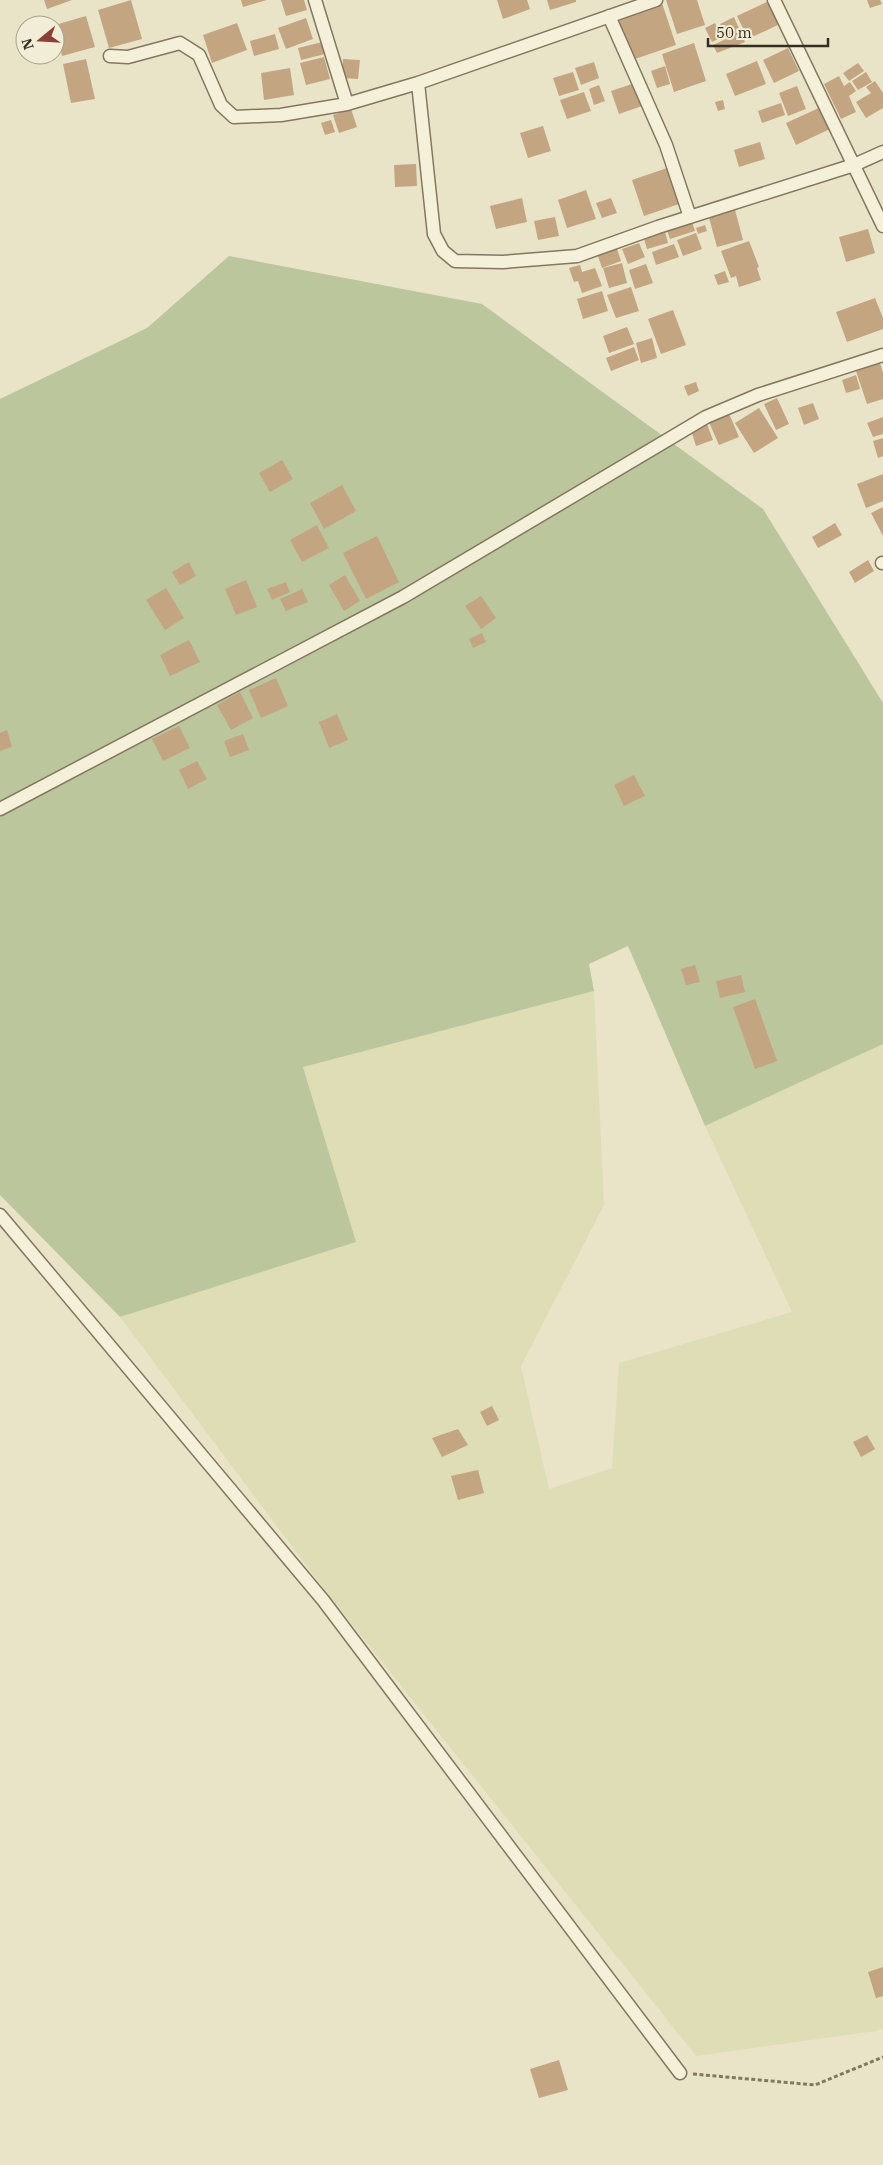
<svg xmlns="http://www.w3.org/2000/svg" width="883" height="2165" viewBox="0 0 883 2165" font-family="'IBM Plex Serif',serif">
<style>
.farmland{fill:#deddb6}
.green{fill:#bcc69d}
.building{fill:#c3a582}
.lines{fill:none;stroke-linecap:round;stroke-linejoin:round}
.street-casing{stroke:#83775f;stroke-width:15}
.path{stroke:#83775f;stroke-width:3;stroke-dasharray:4 2.5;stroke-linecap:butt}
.street{stroke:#f5f0da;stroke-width:12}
</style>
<rect width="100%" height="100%" fill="#e9e4c8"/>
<!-- farmland -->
<path class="farmland" d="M 594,991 L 604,1205 L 521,1366 L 549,1489 L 612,1468 L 619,1363 L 792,1312 L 705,1126 L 883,1044 L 883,2028 L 876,2031 L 696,2056 L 327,1593 L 120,1317 L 356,1242 L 303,1067 Z"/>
<!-- green -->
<path class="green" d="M 229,256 L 482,304 L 763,509 L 883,703 L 883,1044 L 705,1126 L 628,946 L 589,964 L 594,991 L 303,1067 L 356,1242 L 120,1317 L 0,1195 L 0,399 L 147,328 Z"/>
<!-- building -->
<path class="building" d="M 44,0 L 72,0 L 47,9 Z
M 131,0 L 142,39 L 109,48 L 98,10 Z
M 241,0 L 267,0 L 243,7 Z
M 281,0 L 304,0 L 307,10 L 286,16 Z
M 497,0 L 527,0 L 530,9 L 503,19 Z
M 547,0 L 576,0 L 576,2 L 550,10 Z
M 661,0 L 676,45 L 632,60 L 617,15 Z
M 666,0 L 697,0 L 705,25 L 677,34 Z
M 867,0 L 880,0 L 882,4 L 870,8 Z
M 769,1 L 780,24 L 748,39 L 737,16 Z
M 86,16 L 95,47 L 62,56 L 55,25 Z
M 734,17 L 745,42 L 717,53 L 713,45 L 726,39 L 720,24 Z
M 306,18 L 313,39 L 286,49 L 278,28 Z
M 237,23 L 247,50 L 212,63 L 203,35 Z
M 715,23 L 722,37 L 712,42 L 705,28 Z
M 275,34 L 279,49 L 254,56 L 250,41 Z
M 326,41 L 329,53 L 301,60 L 298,48 Z
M 694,43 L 706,81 L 674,92 L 662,54 Z
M 788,48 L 799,71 L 774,83 L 763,60 Z
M 324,57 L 330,79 L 306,85 L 300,63 Z
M 86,59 L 95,99 L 71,103 L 63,64 Z
M 343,59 L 360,60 L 358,79 L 342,78 Z
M 757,61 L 766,84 L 735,96 L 726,74 Z
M 594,62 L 599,78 L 581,85 L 575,68 Z
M 858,63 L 864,71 L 849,81 L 843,73 Z
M 665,66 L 670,84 L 657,88 L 651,71 Z
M 290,68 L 294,95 L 264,100 L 261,73 Z
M 573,72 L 579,90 L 559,96 L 553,78 Z
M 866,72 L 872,82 L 858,90 L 852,81 Z
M 839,76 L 844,86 L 850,82 L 856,91 L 849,96 L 856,112 L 841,119 L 824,84 Z
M 875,81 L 883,93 L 883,108 L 866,118 L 856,102 L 871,93 L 866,87 Z
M 635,83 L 642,106 L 619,114 L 611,91 Z
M 599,85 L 605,101 L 594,105 L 589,89 Z
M 797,86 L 806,109 L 788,116 L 779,93 Z
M 584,92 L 591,111 L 567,119 L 560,100 Z
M 723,100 L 725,109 L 718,111 L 715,102 Z
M 781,103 L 785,115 L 762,123 L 758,111 Z
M 821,107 L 830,129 L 796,145 L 786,123 Z
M 351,109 L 357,127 L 339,133 L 333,115 Z
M 331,120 L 335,132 L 325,135 L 321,123 Z
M 543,126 L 551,151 L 528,158 L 520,133 Z
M 760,142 L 765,159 L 739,167 L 734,150 Z
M 416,164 L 417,186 L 395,187 L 394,165 Z
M 667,168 L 679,204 L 644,216 L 632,180 Z
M 586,190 L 596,219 L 567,228 L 558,200 Z
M 522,198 L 527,222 L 496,229 L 490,206 Z
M 611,198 L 617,213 L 602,218 L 596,203 Z
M 734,206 L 743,240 L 717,247 L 708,214 Z
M 555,217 L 559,236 L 538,240 L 534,221 Z
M 691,219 L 695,231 L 670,239 L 666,227 Z
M 705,225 L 707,231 L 698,234 L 696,228 Z
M 664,228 L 668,243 L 647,249 L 643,235 Z
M 868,229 L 875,253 L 846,262 L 839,237 Z
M 696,233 L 702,249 L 683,256 L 677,240 Z
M 749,241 L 759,267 L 757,268 L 761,280 L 739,287 L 736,276 L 731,278 L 721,251 Z
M 639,243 L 645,257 L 628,264 L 622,249 Z
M 674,244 L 679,257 L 656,265 L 652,252 Z
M 616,246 L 621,261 L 602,268 L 597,253 Z
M 622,263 L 627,283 L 609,288 L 603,268 Z
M 646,264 L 653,283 L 635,289 L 629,270 Z
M 580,265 L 582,272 L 595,268 L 602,286 L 582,293 L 578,281 L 574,282 L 569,268 Z
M 725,271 L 729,282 L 718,285 L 714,275 Z
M 631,287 L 639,311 L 616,318 L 607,295 Z
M 602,291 L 608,311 L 583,319 L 577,299 Z
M 875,298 L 883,318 L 883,329 L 847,342 L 836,312 Z
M 673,310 L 686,345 L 661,354 L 648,319 Z
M 627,327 L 634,344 L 609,353 L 603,336 Z
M 652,338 L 657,358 L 641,363 L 636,343 Z
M 634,347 L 639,360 L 611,371 L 606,358 Z
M 880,363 L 883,373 L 883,399 L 867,404 L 856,371 Z
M 856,375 L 860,389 L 846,393 L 842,380 Z
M 696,382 L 699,391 L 688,396 L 684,386 Z
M 777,398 L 789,424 L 776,430 L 764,404 Z
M 813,403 L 819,419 L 804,425 L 798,408 Z
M 759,408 L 778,438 L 754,453 L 735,423 Z
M 728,411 L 739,437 L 719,445 L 708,420 Z
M 883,417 L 883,434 L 873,437 L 867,423 Z
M 707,424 L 713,440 L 696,446 L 691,430 Z
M 883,438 L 883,456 L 878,458 L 873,441 Z
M 282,460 L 293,479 L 270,492 L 259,473 Z
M 883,474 L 883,501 L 866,508 L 857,484 Z
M 342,485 L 356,511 L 324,529 L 310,503 Z
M 883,507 L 883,536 L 871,513 Z
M 835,523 L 842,535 L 818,548 L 812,537 Z
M 317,525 L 329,548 L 302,562 L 290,540 Z
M 377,536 L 399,582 L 366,599 L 343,553 Z
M 868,560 L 874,571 L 855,583 L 849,572 Z
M 189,562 L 196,576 L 180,585 L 172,572 Z
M 345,575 L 360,601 L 344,611 L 329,585 Z
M 246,580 L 257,607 L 236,615 L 225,589 Z
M 286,582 L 290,592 L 272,600 L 267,589 Z
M 166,588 L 184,618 L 165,630 L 146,600 Z
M 302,589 L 308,602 L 286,611 L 280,599 Z
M 481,596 L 496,618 L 481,629 L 465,606 Z
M 482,633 L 486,642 L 473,648 L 469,639 Z
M 189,640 L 200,662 L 170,676 L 160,655 Z
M 276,678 L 288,706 L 261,718 L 249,690 Z
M 240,692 L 253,718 L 231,730 L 217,705 Z
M 337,714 L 348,740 L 329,748 L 319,722 Z
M 179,726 L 190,748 L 163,761 L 152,739 Z
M 7,730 L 12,747 L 0,751 L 0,733 Z
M 243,734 L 249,750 L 230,757 L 224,741 Z
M 197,761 L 207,779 L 188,789 L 179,770 Z
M 634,775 L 645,796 L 624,806 L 614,785 Z
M 695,965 L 700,982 L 686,985 L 681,969 Z
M 741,975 L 745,992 L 720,998 L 716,981 Z
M 755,999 L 777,1061 L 755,1069 L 733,1007 Z
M 492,1406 L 499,1420 L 487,1426 L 480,1412 Z
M 458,1429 L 468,1445 L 442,1457 L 432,1438 Z
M 867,1435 L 875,1449 L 861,1457 L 853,1442 Z
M 478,1470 L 484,1493 L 458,1500 L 451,1476 Z
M 883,1967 L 883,1996 L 876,1998 L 868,1972 Z
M 559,2060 L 568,2090 L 539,2098 L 530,2069 Z"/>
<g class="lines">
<defs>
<path id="street" d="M 315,0 L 347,104
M 774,0 L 883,226
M 609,16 L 666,145 L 690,217
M 110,56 L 128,57 L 180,43 L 199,55 L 221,105 L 234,117 L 281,115 L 347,104 L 418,83 L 656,0
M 418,83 L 434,234 L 443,251 L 455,261 L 503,262 L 577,256 L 658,227 L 854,165 L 883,152
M 882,563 L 883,563
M 0,809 L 403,597 L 706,417 L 758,395 L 883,355
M 0,1215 L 323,1600 L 680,2073"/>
</defs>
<!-- street casing -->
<use href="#street" class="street-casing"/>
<!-- path -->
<path class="path" d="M 693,2074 L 815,2085 L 883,2057"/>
<!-- street -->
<use href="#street" class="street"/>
</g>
<!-- north arrow -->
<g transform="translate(40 40) rotate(252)"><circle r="24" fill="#f2edd6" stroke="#a6a08e"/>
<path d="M0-4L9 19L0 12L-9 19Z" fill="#8b4036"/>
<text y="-8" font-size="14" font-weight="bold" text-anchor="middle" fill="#352d21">N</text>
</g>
<!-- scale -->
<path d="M708 38v8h120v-8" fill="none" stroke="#352d21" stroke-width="2.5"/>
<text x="716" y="38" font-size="15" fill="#352d21" stroke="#f2edd6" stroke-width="4" paint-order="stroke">50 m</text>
</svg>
